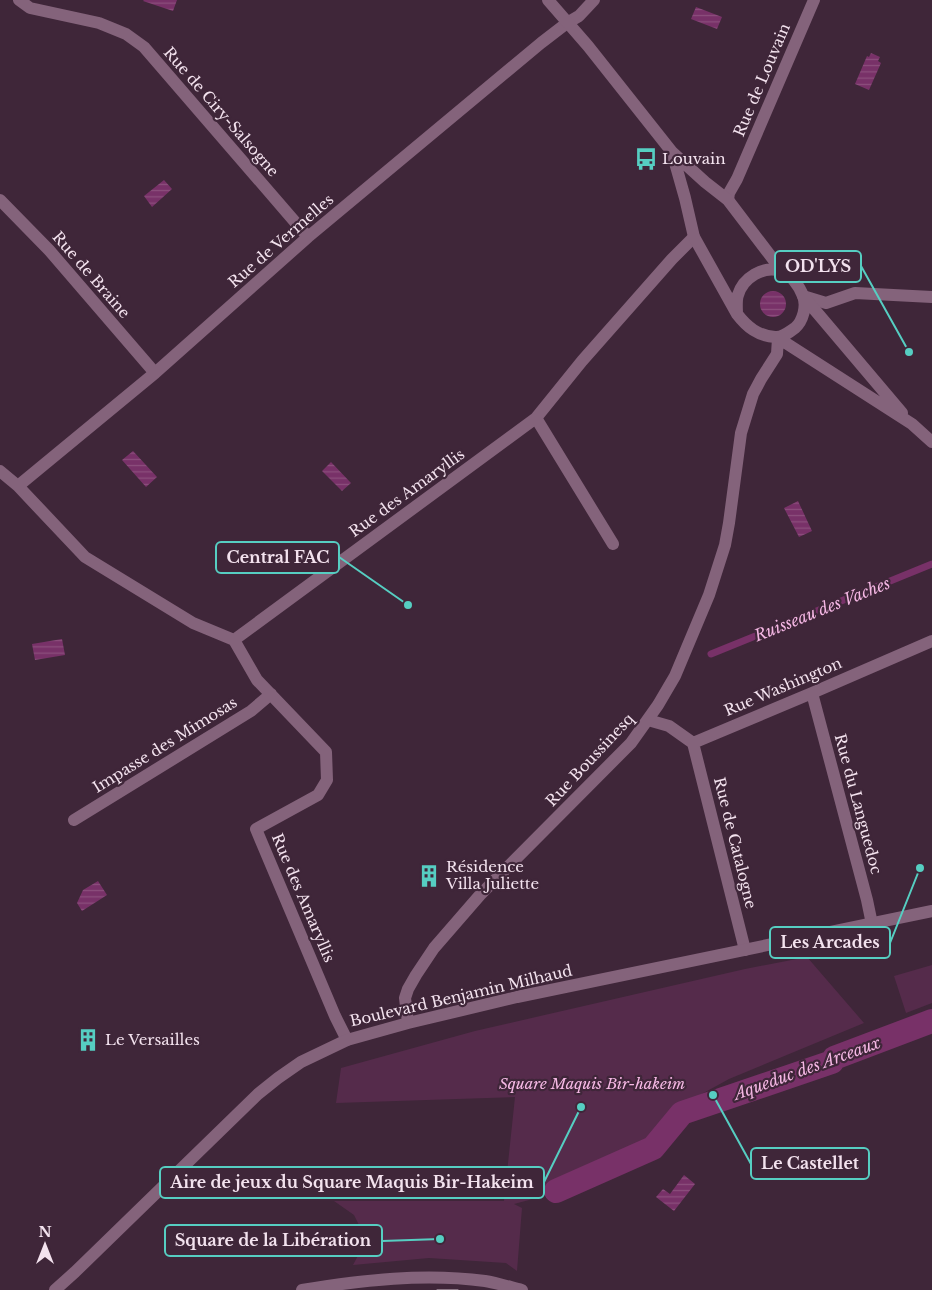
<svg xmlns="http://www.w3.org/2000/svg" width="932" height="1290" viewBox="0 0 932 1290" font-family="'Libre Baskerville',serif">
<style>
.park{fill:#552b4b}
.water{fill:url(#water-rules)}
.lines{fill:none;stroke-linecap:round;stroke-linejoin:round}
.stream{stroke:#783168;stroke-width:7}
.canal{stroke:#783168;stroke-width:24}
.minor{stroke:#84637b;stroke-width:12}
.tertiary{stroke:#84637b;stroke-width:12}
.tram{stroke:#d6c4d1;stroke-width:1}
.labels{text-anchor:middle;stroke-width:4.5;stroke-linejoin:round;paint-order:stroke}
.street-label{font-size:15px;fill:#f3e2ee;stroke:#3f2639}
.poi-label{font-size:15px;fill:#f3e2ee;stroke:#3f2639;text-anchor:start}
.park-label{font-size:15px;font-style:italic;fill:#f6b9e5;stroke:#3f2639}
.water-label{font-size:16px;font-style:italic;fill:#f5b7e4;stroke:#3f2639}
.leader{fill:none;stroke:#56cec2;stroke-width:2}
.callout-dot{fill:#56cec2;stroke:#3f2639;stroke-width:2}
.callout{fill:#3f2639;stroke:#56cec2;stroke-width:2}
.callout-label{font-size:16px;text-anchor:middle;font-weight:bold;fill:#f3e2ee}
</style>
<defs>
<pattern id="water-rules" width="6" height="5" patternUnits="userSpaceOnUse" patternTransform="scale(1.25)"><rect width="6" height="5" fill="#783168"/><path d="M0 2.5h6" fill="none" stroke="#8c4f7e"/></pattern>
</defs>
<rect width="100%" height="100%" fill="#3f2639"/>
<!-- park -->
<path class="park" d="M 807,957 L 864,1023 L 729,1079 L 667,1113 L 646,1144 L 529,1200 L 514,1204 L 522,1208 L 517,1271 L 506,1263 L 429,1258 L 353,1265 L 361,1250 L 362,1231 L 354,1215 L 334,1201 L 504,1201 L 515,1097 L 336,1103 L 341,1068 L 475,1031 L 745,969 Z
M 932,965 L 932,1003 L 906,1013 L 894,976 Z"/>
<!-- water -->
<path class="water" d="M 144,0 L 177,0 L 173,11 L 143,1 Z
M 696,7 L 722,17 L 717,29 L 691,19 Z
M 871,53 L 880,57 L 878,61 L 881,63 L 869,90 L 855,84 L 867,56 L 869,57 Z
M 164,180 L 172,189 L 152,207 L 144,196 Z
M760 304a13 13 0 1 1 26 0a13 13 0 1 1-26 0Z
M 133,451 L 157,477 L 146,487 L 122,460 Z
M 331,462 L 351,483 L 342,491 L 322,471 Z
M 798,501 L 812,531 L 799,537 L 784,508 Z
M 62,639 L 65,655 L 35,660 L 32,644 Z
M 98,881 L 107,895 L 82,911 L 77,903 L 83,890 Z
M 684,1175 L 695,1184 L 674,1211 L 656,1197 L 663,1189 L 670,1194 Z"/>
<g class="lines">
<!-- stream -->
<path class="stream" d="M 711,654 L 932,564"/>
<!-- canal -->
<path class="canal" d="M 556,1191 L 653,1148 L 682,1113 L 832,1062 L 834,1058 L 932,1021"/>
<!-- minor -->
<path class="minor" d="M 19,0 L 30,8 L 99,23 L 126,34 L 144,47 L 308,237
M 0,200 L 49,250 L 155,373
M 728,200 L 729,193 L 737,179 L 814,0
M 803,296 L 826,303 L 855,293 L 932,297
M 536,418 L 613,544
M 0,471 L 18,486 L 85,557 L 193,623 L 234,640
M 18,486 L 155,373 L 308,237 L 541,43 L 567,23 L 579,16 L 594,0
M 234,640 L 536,418 L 582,361 L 672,259 L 694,237
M 234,640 L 257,680 L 326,752 L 327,780 L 318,795 L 256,829 L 335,1016 L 347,1040
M 812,693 L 867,900 L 872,924
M 648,720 L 669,726 L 693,743
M 693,743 L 812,693 L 932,641
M 693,743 L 745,950
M 74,820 L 251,711 L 271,694
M 302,1290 C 363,1280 424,1273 485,1281 C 497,1283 510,1287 522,1290"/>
<!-- tertiary -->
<path class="tertiary" d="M 548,0 L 588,46 L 672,152 L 705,182 L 728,200 L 782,271
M 672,152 L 685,198 L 694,237 L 737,314 C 747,327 758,336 775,337 C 782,338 789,332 795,328 C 803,321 807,306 803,296 C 800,287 790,273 781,271 C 763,265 743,278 738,295 C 736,300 737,308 737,314
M 803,296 L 902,413
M 778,338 L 912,424 L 932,442
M 408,1023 L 405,998 L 408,989 L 416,975 L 434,948 L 480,895 L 631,743 L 658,705 L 675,676 L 709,595 L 725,545 L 729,523 L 741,433 L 753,394 L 761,379 L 777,354 L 778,338
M 55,1290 L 75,1272 L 258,1094 L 278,1078 L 301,1062 L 347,1040 L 408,1023 L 517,997 L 932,911"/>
<!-- tram -->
<path class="tram" d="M 437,1290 L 458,1290"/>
</g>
<!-- icons -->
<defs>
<symbol id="bus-bare" viewBox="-9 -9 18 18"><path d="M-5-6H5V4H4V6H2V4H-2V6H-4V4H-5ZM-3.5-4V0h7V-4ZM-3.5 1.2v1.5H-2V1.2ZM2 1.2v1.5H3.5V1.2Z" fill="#56cec2" stroke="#3f2639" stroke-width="2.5" paint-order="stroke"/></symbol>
<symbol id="building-bare" viewBox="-9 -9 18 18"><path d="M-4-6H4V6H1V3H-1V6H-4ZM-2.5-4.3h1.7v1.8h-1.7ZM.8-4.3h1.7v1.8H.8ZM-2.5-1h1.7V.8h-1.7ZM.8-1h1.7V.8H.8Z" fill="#56cec2" stroke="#3f2639" stroke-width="2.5" paint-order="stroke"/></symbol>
</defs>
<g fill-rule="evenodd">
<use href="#bus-bare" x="630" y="143" width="32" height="32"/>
<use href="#building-bare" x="413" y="860" width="32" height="32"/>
<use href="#building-bare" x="72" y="1024" width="32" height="32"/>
</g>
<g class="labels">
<!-- street labels -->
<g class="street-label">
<text transform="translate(762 80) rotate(-67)" y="5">Rue de Louvain</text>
<text transform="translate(221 112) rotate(49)" y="5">Rue de Ciry-Salsogne</text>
<text transform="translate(281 241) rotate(-41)" y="5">Rue de Vermelles</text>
<text transform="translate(91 275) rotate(49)" y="5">Rue de Braine</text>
<text transform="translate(407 493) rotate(-36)" y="5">Rue des Amaryllis</text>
<text transform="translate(783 687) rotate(-23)" y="5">Rue Washington</text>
<text transform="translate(165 745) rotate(-32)" y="5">Impasse des Mimosas</text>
<text transform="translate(590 760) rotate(-47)" y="5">Rue Boussinesq</text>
<text transform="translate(858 804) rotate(75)" y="5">Rue du Languedoc</text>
<text transform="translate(735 843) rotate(76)" y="5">Rue de Catalogne</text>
<text transform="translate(303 898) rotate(67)" y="5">Rue des Amaryllis</text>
<text transform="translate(461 996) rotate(-13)" y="5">Boulevard Benjamin Milhaud</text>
</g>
<!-- poi labels -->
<g class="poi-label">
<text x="662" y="164">Louvain</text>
<text x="446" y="872">Résidence<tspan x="446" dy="17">Villa Juliette</tspan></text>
<text x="105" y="1045">Le Versailles</text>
</g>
<!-- park labels -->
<g class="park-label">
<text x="592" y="1089">Square Maquis Bir-hakeim</text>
</g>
<!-- water labels -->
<g class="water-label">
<text transform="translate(822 609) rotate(-22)" y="6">Ruisseau des Vaches</text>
<text transform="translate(807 1068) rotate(-20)" y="6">Aqueduc des Arceaux</text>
</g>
</g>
<!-- callouts -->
<path class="leader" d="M909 352L861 266M408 605L339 557M920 868L890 943M713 1095L751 1164M581 1107L544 1182M440 1239L382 1241"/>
<g class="callout-dot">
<circle cx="909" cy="352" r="5"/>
<circle cx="408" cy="605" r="5"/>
<circle cx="920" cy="868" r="5"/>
<circle cx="713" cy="1095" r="5"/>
<circle cx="581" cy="1107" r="5"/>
<circle cx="440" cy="1239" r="5"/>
</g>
<g class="callout">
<rect x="775" y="251" width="86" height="31" rx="5"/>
<rect x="216" y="542" width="123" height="31" rx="5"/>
<rect x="770" y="927" width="120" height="31" rx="5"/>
<rect x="751" y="1148" width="118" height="31" rx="5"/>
<rect x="160" y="1167" width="384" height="31" rx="5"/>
<rect x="165" y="1225" width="217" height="31" rx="5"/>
</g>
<g class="callout-label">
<text x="818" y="272">OD'LYS</text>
<text x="278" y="563">Central FAC</text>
<text x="830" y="948">Les Arcades</text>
<text x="810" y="1169">Le Castellet</text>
<text x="352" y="1188">Aire de jeux du Square Maquis Bir-Hakeim</text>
<text x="273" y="1246">Square de la Libération</text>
</g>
<!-- north arrow -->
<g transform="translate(45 1245)" stroke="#3f2639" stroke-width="4" paint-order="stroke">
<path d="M0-4L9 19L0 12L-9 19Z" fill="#f3e2ee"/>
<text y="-8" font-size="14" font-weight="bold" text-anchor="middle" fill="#f3e2ee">N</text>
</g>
</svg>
